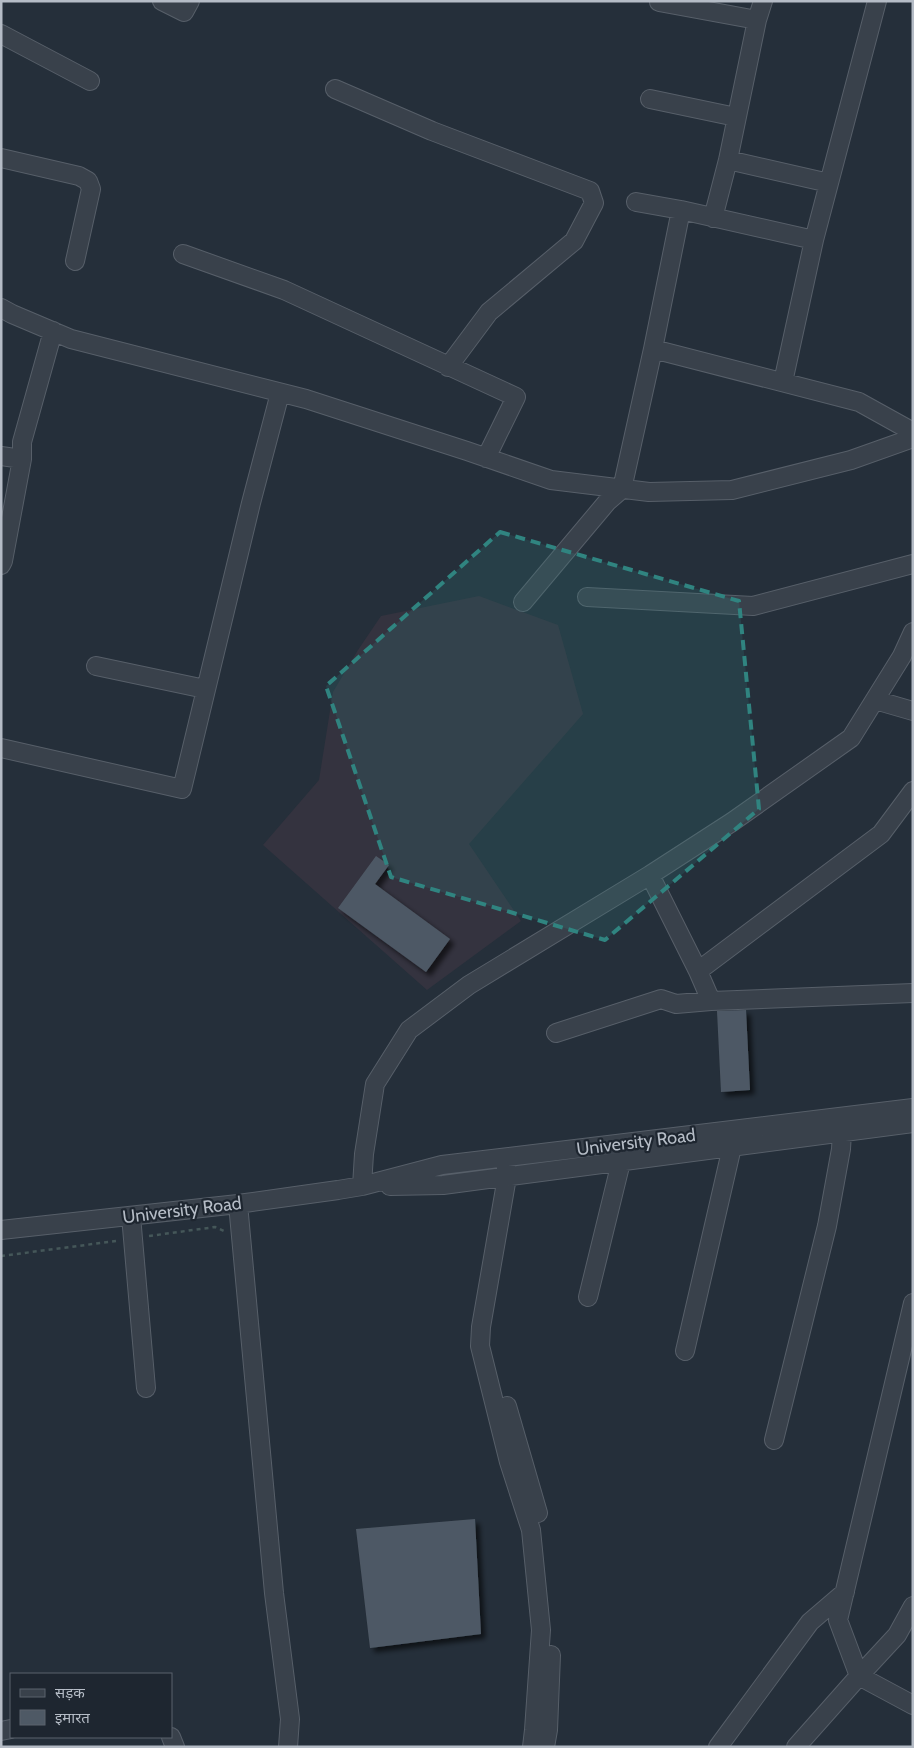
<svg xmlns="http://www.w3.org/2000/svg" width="914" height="1748" viewBox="0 0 914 1748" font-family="Cabin,'Noto Sans Devanagari',sans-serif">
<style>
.medical{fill:#34333f}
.building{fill:#4e5965;filter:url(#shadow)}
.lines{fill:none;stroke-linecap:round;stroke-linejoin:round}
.minor-casing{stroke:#575f69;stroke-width:20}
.path{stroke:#455759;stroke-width:2.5;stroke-dasharray:4 4;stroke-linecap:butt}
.minor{stroke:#39414b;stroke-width:18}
.marked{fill:#308480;fill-opacity:0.2;stroke:#308480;stroke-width:4;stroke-dasharray:10 6;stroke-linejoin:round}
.labels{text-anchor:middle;stroke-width:4.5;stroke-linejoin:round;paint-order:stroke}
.street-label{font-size:18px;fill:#b5bcc6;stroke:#1e2630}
</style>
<defs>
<filter id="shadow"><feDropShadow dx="4.5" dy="4.5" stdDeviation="2.5" flood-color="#0009"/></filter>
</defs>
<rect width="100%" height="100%" fill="#252f3a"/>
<!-- medical -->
<path class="medical" d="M 479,596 L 558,625 L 583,714 L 469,844 L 521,921 L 427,990 L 263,845 L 319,780 L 333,692 L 358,650 L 381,616 Z"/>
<!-- building -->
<path class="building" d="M 376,856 L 389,865 L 375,884 L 450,939 L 426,972 L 338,908 Z
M 746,1010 L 750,1090 L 721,1092 L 717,1011 Z
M 475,1519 L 481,1634 L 370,1648 L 356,1529 Z"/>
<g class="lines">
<defs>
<path id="minor" d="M 162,1 L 184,12 L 190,1
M 659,2 L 757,20
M 1,34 L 90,81
M 335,89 L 432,131 L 590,191 L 594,203 L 574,241 L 489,312 L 448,367
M 650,99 L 736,117
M 1,158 L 79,176 L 88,181 L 91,189 L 75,261
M 728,160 L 829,183
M 636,202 L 681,210 L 814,240
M 713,218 L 728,160 L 757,20 L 763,1
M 183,254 L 284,290 L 516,397 L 486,458
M 1,308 L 12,314 L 71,339 L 306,399 L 467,451 L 551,480 L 649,492 L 732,490 L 851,460 L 913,438
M 653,349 L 681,210
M 783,382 L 814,240 L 877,1
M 1,456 L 22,459
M 1,565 L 3,561 L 22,459 L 22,442 L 53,331
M 587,597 L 753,606 L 913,564
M 523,602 L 607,502 L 622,489 L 653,349 L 859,402 L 913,432
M 96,666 L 205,689
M 875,700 L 913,711
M 1,748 L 182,789 L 251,503 L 280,393
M 650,875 L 698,971 L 711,1001 L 913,993
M 698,971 L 881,834 L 913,791
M 556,1033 L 661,999 L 676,1004 L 711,1001
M 505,1158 L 507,1177 L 481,1327 L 480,1346 L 509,1462 L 531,1530 L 541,1630 L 534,1730 L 532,1747
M 362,1186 L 364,1154 L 375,1084 L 409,1030 L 469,985 L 650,875 L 732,822 L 851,738 L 902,656 L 913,632
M 390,1186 L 443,1185 L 913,1123
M 238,1204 L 274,1593 L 290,1719 L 288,1747
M 131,1216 L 146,1388
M 1,1230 L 238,1204 L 338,1190 L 362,1186 L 442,1165 L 913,1108
M 588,1297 L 621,1162
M 685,1351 L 732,1147
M 507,1406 L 538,1513
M 774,1440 L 827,1226 L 841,1149 L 842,1132
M 913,1606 L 897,1635 L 859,1676 L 913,1705
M 1,1731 L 11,1729
M 171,1737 L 175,1747
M 545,1747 L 548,1730 L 551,1655
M 718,1747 L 810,1622 L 845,1592
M 796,1747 L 859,1676 L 838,1620 L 913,1303"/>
</defs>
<!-- minor casing -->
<use href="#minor" class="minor-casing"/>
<!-- path -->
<path class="path" d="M 149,1236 L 215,1227 L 224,1231
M 1,1256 L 116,1241"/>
<!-- minor -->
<use href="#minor" class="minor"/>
</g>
<!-- marked area -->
<path class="marked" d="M 500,532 L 739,601 L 759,809 L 605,940 L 391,877 L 326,686 Z"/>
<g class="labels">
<!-- street labels -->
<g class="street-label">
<text transform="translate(636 1142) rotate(-7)" y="6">University Road</text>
<text transform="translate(182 1210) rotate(-7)" y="6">University Road</text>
</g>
</g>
<!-- border -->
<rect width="914" height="1748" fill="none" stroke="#b5bcc6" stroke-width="5"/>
<!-- legend -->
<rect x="10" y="1673" width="162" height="65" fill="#1e2630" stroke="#5a626c"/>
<rect x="20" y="1689" width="25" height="8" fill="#39414b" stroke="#5a626c"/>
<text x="55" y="1698" font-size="15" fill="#b5bcc6">सड़क</text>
<rect x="20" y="1710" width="25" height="15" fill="#4e5965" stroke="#5a626c"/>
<text x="55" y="1723" font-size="15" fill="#b5bcc6">इमारत</text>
</svg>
